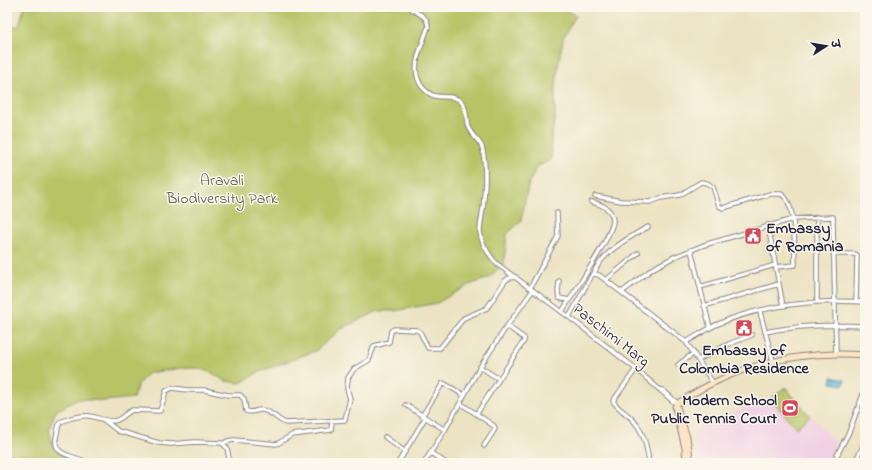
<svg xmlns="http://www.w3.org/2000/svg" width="872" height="470" viewBox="0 0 872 470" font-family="'Indie Flower','Playpen Sans Deva',sans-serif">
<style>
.built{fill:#f0d0e4}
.green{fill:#b7c466;stroke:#6c7350}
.water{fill:#52b4d1;stroke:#3a6b86}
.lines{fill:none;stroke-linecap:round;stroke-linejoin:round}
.minor-casing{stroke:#87827f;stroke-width:5.5}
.secondary-casing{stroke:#87827f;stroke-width:7}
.minor{stroke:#fff;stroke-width:3.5}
.secondary{stroke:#fce5c4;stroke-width:5}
.labels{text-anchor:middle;stroke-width:3;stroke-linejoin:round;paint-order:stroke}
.park-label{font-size:16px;fill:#565b4a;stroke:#fbf7ec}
.poi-label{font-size:16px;font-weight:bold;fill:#22223b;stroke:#fbf7ec;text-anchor:start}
.street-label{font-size:16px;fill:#22223b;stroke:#fbf7ec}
</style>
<rect width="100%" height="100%" fill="#fbf7ec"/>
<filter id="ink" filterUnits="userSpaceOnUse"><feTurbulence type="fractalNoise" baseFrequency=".025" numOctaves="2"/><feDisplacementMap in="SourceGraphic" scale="8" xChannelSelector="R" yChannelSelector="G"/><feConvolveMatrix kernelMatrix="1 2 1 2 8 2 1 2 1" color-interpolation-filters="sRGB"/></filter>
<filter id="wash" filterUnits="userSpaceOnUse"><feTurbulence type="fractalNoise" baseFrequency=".012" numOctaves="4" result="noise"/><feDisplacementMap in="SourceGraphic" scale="16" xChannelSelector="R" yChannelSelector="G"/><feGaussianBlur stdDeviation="0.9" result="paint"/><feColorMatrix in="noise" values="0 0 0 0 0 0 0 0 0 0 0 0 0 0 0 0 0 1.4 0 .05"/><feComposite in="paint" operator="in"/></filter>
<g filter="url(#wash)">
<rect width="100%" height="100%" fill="#ece3c3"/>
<!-- built -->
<path class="built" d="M 785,387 L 836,444 L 825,463 L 697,463 L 692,432 L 722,415 L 759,405 Z"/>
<!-- green -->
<path class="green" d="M 24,7 L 557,7 L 576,15 L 563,39 L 558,67 L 555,96 L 555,117 L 551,139 L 551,160 L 538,166 L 529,182 L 521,221 L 507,234 L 504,263 L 489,278 L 469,285 L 437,303 L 395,311 L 378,311 L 341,329 L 317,350 L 257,373 L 240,383 L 225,381 L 212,373 L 197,368 L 182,368 L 148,373 L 138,384 L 133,398 L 104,401 L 78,399 L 56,411 L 49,428 L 52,443 L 66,463 L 7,463 L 7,27 L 19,26 Z
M 785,387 L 810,416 L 796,428 L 771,399 Z"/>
<!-- water -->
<path class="water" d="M 832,377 L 845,380 L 844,385 L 831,383 Z"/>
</g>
<g filter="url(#ink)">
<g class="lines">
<defs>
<path id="minor" d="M 409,7 C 417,14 428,15 428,27 C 422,46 408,70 423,88 C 426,91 430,95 435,96 C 443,98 451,95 459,100 C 468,106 465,118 468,127 C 471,135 479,140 482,147 C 487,166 485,189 483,208 C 482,216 480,224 480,232 C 481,244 489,255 497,264 L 569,317 L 636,369 L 676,404
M 595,196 L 621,201 L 650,202 L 661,198 L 680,195 L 701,182 L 707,183 L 713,187 L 719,206 L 723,208 L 770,194 L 781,194 C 797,203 794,247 795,265 L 776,267
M 817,217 L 817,302
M 768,225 L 783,306
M 691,250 L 710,328
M 834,254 L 855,254 L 857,255 L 856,301
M 594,274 C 599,254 631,236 648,227
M 606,280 L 638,253
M 559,281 L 558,292 L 559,298 L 569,300
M 700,287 L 775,265
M 530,288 L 558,236 L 557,213
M 622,292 L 652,269 L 674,257 L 704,245 L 793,219 L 831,217 L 833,217 L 833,222 L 836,353
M 704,306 L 779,284
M 562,312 C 571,296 614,234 613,220 C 612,209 601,204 591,202
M 760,312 L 773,361
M 569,317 L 592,275 L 594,274 L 599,275 L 686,342 L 713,383
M 765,332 C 798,325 831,324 865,326
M 686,342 C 697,336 707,329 718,324 C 761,305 819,299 865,302
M 698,360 L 729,344 L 752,335
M 678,365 L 694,353
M 480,367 L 499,379
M 636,369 L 613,401 C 617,408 626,413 632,419 C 644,431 647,447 649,463
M 660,390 L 663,390 L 675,401
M 460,403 L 494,426 L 495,429 L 484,446
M 406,405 L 445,430
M 477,413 L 524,341 L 524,338 L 507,326
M 422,416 L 443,383 L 464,395
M 104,420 L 118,431 L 159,443 L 171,444 L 195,442 L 222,443 L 227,448 L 230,463
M 385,437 L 405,452
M 224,443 L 228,441 L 234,440 L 277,444 L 292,435 L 331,430 L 332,421
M 431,453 L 446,463
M 88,463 C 77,455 53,458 56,438 C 57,433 58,427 60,422 C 68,419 80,415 89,416 C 97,417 105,421 114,421 C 122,420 126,412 133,410 L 160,411 L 166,391 L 172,388 L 188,390 L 204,390 L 228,395 L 240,395 L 244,399 L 246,411 C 254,414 256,409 262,410 C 272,411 278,421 286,423 L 345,420 L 350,399 L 347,388 L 348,378 L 354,369 L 369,360 L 374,346 L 389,342 L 391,331 L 394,329 L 417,330 L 420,332 L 428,348 L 440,348 L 464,318 L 487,308 L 505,281 L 509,278 L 516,277
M 398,463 L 425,418
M 424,463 L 445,430 L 480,367 L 507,326 L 533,290
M 833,463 L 849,432 L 865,389
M 854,463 L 865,443"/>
<path id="secondary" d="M 676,404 C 688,397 700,389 713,383 C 761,359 812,351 865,355
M 676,404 L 687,437 L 691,463
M 675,407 L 685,448 L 686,463"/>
</defs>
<!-- minor casing -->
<use href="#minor" class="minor-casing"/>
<!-- secondary casing -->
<use href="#secondary" class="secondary-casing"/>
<!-- minor -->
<use href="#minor" class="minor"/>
<!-- secondary -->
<use href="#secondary" class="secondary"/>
</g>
</g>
<!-- icons -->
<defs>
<symbol id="civic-square" viewBox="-11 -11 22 22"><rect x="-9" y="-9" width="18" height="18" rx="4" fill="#d1495b" stroke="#fbf7ec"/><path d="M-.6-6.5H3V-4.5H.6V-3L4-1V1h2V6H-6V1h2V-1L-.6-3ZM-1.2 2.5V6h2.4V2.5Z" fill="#fff"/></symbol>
<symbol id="stadium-square" viewBox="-11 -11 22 22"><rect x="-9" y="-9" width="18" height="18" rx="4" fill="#d1495b" stroke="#fbf7ec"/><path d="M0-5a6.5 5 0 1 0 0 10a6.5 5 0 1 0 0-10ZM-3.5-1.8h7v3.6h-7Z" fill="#fff"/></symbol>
</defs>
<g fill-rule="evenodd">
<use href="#civic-square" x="743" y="226" width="20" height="20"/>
<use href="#civic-square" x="734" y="318" width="20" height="20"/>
<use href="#stadium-square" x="780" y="398" width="20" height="20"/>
</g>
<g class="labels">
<!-- park labels -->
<g class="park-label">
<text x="222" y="185">Aravali<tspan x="222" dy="18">Biodiversity Park</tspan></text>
</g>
<!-- poi labels -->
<g class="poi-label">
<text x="766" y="233">Embassy<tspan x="766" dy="18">of Romania</tspan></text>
<text x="744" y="355" text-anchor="middle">Embassy of<tspan x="744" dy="18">Colombia Residence</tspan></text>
<text x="777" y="405" text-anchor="end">Modern School<tspan x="777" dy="18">Public Tennis Court</tspan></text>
</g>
<!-- street labels -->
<g class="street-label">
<text transform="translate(612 334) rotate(38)" y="6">Paschimi Marg</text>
</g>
</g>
<!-- margin -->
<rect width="872" height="470" fill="none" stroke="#fbf7ec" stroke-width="24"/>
<!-- north arrow -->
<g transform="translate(826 46) rotate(78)" stroke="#fbf7ec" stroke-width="3" paint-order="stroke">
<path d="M0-3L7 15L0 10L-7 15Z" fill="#22223b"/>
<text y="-6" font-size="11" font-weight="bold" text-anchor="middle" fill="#22223b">उ</text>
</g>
</svg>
